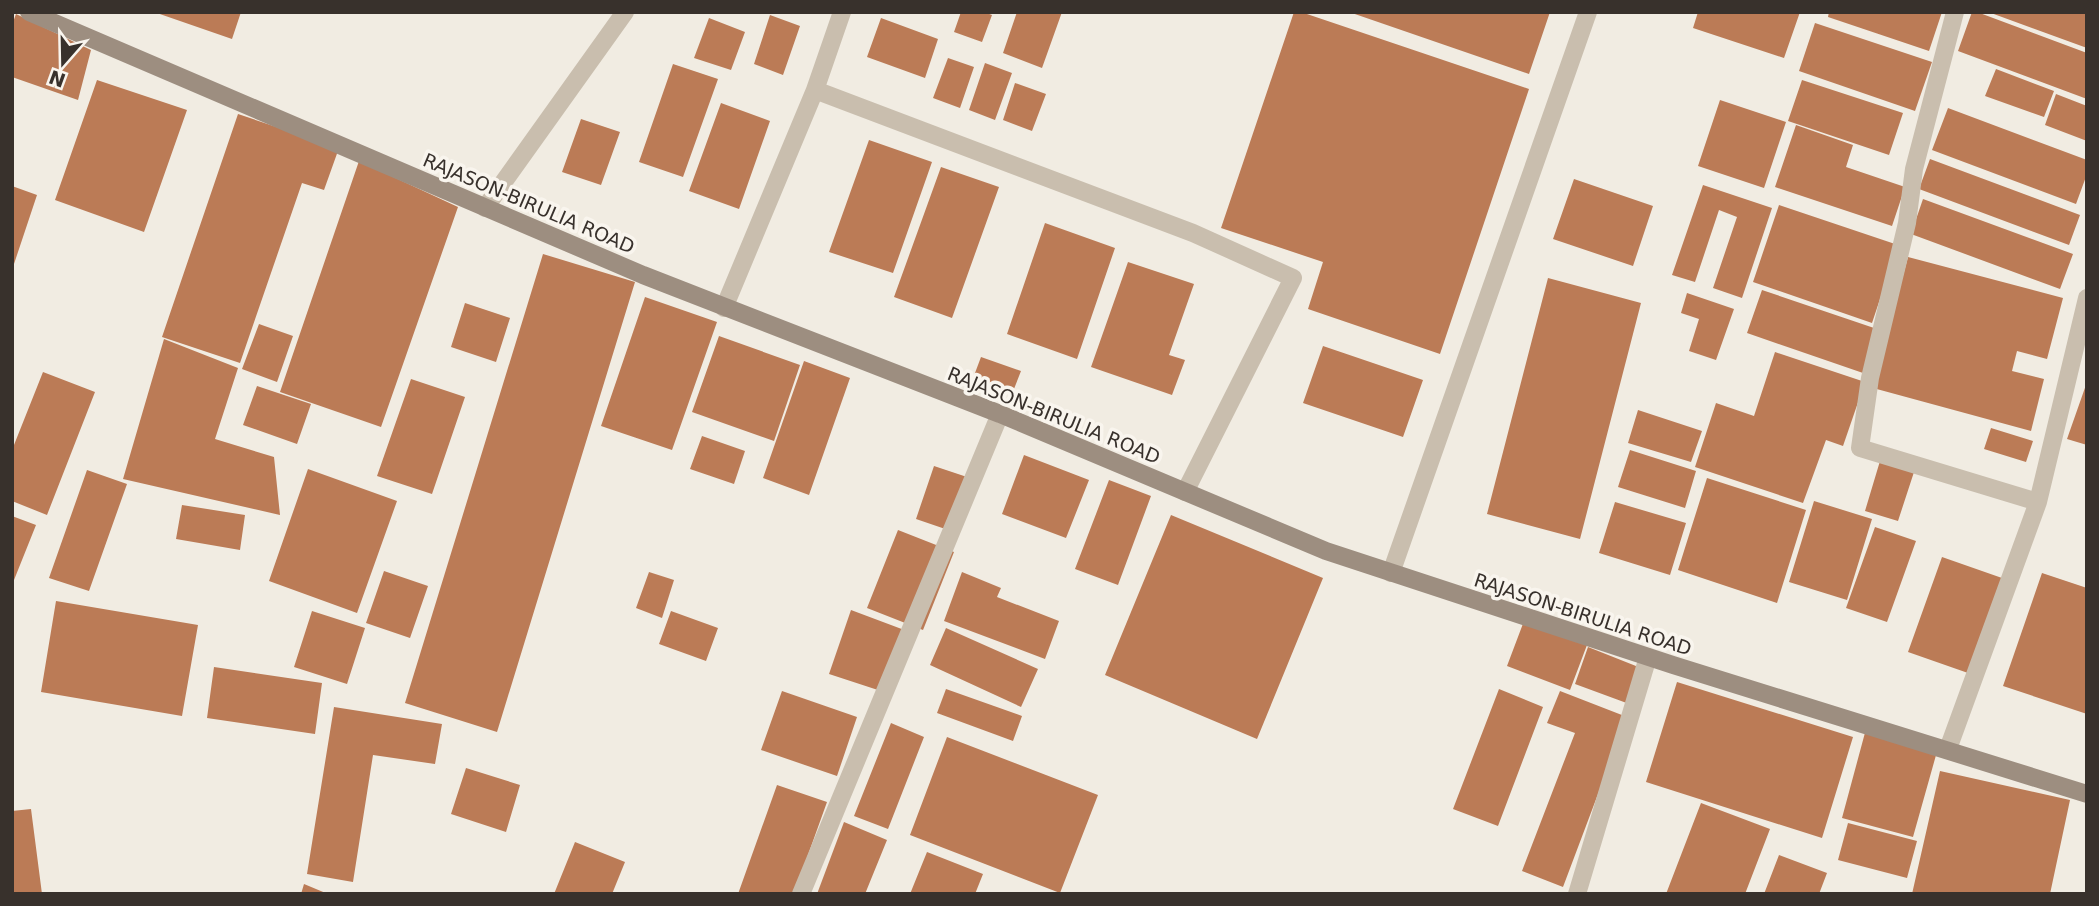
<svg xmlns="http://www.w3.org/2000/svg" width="2099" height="906" viewBox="0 0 2099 906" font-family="'DejaVu Sans',sans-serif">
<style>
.building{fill:#bb7b56}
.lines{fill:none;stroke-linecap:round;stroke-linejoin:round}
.street{stroke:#c9beae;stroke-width:18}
.secondary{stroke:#9d8e80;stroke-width:18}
.labels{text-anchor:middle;stroke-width:7;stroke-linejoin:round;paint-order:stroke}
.street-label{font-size:19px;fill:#38312c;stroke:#f9f5ee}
</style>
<rect width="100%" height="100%" fill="#f1ece2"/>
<!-- building -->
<path class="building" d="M 154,12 L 241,12 L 232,39 Z
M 961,12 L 984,12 L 992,15 L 982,42 L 954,32 Z
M 1017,12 L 1062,12 L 1042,68 L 1003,53 Z
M 1294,12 L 1301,12 L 1529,89 L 1440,354 L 1308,309 L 1323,262 L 1221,228 Z
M 1349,12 L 1550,12 L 1529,74 Z
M 1698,12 L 1800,12 L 1784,58 L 1693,28 Z
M 1829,12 L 1942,12 L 1929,51 L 1828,17 Z
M 1972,12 L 1977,12 L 2087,53 L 2087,99 L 1958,51 Z
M 1992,12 L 2087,12 L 2087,48 L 1991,13 Z
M 16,14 L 91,50 L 78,100 L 12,77 L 12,25 Z
M 770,15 L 800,26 L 783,75 L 754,64 Z
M 709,18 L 745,32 L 731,70 L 694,58 Z
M 881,18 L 938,39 L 925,78 L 867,57 Z
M 1815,23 L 1932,62 L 1915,111 L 1799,71 Z
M 948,58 L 974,67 L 960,108 L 933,98 Z
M 985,63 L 1012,73 L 995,120 L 969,110 Z
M 673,64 L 718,79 L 683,177 L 639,162 Z
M 1996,69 L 2054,91 L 2044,117 L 1985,96 Z
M 97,80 L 187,110 L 144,232 L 55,200 Z
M 1802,80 L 1903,113 L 1889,155 L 1788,121 Z
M 1015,83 L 1046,94 L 1032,131 L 1003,120 Z
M 2056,94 L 2087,106 L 2087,141 L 2045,125 Z
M 1720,100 L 1786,122 L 1764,188 L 1698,166 Z
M 721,103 L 770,121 L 739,209 L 689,191 Z
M 1948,108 L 2087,160 L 2087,174 L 2076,204 L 1932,150 Z
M 238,114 L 339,148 L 324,190 L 302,183 L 240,363 L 162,337 Z
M 581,119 L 620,132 L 601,185 L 562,172 Z
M 1796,125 L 1853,145 L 1846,167 L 1905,187 L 1892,226 L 1775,187 Z
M 869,140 L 932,162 L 893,273 L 829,252 Z
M 1930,159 L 2080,215 L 2069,245 L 1919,189 Z
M 359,161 L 458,207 L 381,427 L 280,392 Z
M 941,167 L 999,187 L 952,318 L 894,297 Z
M 1574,179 L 1653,206 L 1633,266 L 1553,239 Z
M 1703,185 L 1772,208 L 1742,298 L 1713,288 L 1737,217 L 1719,210 L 1695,282 L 1672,275 Z
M 12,186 L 37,195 L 13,267 L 12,267 Z
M 1923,199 L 2073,254 L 2060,289 L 1911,234 Z
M 1779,205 L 1898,245 L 1872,323 L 1753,282 Z
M 1045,223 L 1115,248 L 1077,359 L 1007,334 Z
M 543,254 L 635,282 L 497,732 L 405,703 Z
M 1908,257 L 2063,298 L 2047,359 L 2017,351 L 2012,371 L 2044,379 L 2031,431 L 1873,388 Z
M 1128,262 L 1194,284 L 1169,355 L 1185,360 L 1172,395 L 1091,367 Z
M 1548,278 L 1641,303 L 1580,539 L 1487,514 Z
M 1762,290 L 1877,329 L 1863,373 L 1747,333 Z
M 1687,293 L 1734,309 L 1716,360 L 1689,351 L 1699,319 L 1681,313 Z
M 645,297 L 717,322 L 672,450 L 601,426 Z
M 465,303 L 510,318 L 496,362 L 451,347 Z
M 259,324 L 293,336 L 277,382 L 242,369 Z
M 719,336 L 800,365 L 774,441 L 692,412 Z
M 164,339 L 238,368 L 215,439 L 274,457 L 280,515 L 123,479 Z
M 1323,346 L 1423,380 L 1403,437 L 1303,403 Z
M 1775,352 L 1865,382 L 1843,446 L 1826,440 L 1803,503 L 1695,467 L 1716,403 L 1754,416 Z
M 981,357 L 1021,371 L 1012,394 L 972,381 Z
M 804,361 L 850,378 L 809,495 L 763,478 Z
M 43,372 L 95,392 L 47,515 L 12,501 L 12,450 Z
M 411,379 L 465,397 L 432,494 L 377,476 Z
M 2087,382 L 2087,445 L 2067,439 Z
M 257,386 L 311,404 L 297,444 L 243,425 Z
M 1638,410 L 1702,431 L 1691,462 L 1628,443 Z
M 1991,428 L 2033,441 L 2026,462 L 1984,449 Z
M 702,436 L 745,451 L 734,484 L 690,469 Z
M 1630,450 L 1696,471 L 1685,508 L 1618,487 Z
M 1024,455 L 1089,480 L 1066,538 L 1002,514 Z
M 1880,461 L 1914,472 L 1898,521 L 1865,511 Z
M 934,466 L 976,480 L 957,533 L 916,519 Z
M 308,469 L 397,501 L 357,613 L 269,581 Z
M 87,470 L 127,484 L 89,591 L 49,578 Z
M 1707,478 L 1806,510 L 1777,603 L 1678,570 Z
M 1109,480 L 1151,496 L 1118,585 L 1075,569 Z
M 1814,501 L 1872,519 L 1847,600 L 1789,582 Z
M 1615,502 L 1686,523 L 1670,575 L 1599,553 Z
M 182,505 L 245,515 L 240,550 L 176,539 Z
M 1171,515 L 1323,578 L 1257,739 L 1105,675 Z
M 12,516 L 36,525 L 12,585 Z
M 1875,527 L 1916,541 L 1887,622 L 1846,608 Z
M 898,530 L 954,552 L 923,630 L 867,608 Z
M 1942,557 L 2002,578 L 1968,673 L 1908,652 Z
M 384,571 L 428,586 L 410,638 L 366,623 Z
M 649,572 L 674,580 L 662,618 L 636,608 Z
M 962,572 L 1001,588 L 997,597 L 1059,621 L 1045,659 L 944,621 Z
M 2042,573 L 2087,588 L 2087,714 L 2003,686 Z
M 56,601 L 198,625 L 182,716 L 41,692 Z
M 851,610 L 907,631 L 884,692 L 829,674 Z
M 312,611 L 365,628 L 347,684 L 294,667 Z
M 671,611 L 718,628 L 706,661 L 659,644 Z
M 1524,621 L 1587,645 L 1570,690 L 1507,666 Z
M 946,628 L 1038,669 L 1021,707 L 930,665 Z
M 1588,647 L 1641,668 L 1632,705 L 1575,684 Z
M 214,667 L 322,683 L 315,734 L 207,718 Z
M 1677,682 L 1853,737 L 1822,838 L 1646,782 Z
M 946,689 L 1022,716 L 1013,741 L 937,713 Z
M 1499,689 L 1543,707 L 1498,826 L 1453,809 Z
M 782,691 L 857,717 L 837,776 L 761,750 Z
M 1560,691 L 1627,717 L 1563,887 L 1522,871 L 1575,733 L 1547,723 Z
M 334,707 L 442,724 L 435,764 L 373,755 L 353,882 L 307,874 Z
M 891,723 L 924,737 L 888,829 L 854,816 Z
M 1866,729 L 1938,748 L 1913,837 L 1842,818 Z
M 947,737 L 1098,795 L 1060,893 L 910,835 Z
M 466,768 L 520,785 L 506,832 L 451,814 Z
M 1940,771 L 2070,800 L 2050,894 L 1912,894 Z
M 777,785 L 827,802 L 794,894 L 738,894 Z
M 1701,803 L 1770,829 L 1745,894 L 1666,894 Z
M 31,809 L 42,894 L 12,894 L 12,811 Z
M 844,822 L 887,840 L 865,894 L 817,894 Z
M 1848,823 L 1917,841 L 1907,878 L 1838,860 Z
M 575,842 L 625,862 L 612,894 L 554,894 Z
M 927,852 L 983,874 L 975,894 L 910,894 Z
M 1779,855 L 1827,873 L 1819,894 L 1764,894 Z
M 304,884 L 328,894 L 301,894 Z"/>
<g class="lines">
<!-- street -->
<path class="street" d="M 1955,12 L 1914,169 L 1907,223 L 1870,378 L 1860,448 L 2038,502
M 815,90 L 1193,233 L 1293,278 L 1185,492
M 485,208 L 625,12
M 724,308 L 815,90 L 842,12
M 1391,573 L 1588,12
M 1948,749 L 2038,502 L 2087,298
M 801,894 L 1000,414
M 1577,894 L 1648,657"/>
<!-- secondary -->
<path class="secondary" d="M 29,12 L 643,275 L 1000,414 L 1326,551 L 1673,665 L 2087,794"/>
</g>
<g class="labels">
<!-- street labels -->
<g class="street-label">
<text transform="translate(529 203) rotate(23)" y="7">RAJASON-BIRULIA ROAD</text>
<text transform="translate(1054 415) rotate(22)" y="7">RAJASON-BIRULIA ROAD</text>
<text transform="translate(1583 614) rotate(18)" y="7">RAJASON-BIRULIA ROAD</text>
</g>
</g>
<!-- border -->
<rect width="2099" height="906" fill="none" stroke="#38312c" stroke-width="28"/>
<!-- north arrow -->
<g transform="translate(63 63) rotate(200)" stroke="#f9f5ee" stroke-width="5" paint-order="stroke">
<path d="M0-5L12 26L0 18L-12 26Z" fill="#38312c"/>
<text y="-10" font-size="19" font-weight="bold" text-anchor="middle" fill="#38312c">N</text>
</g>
</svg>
